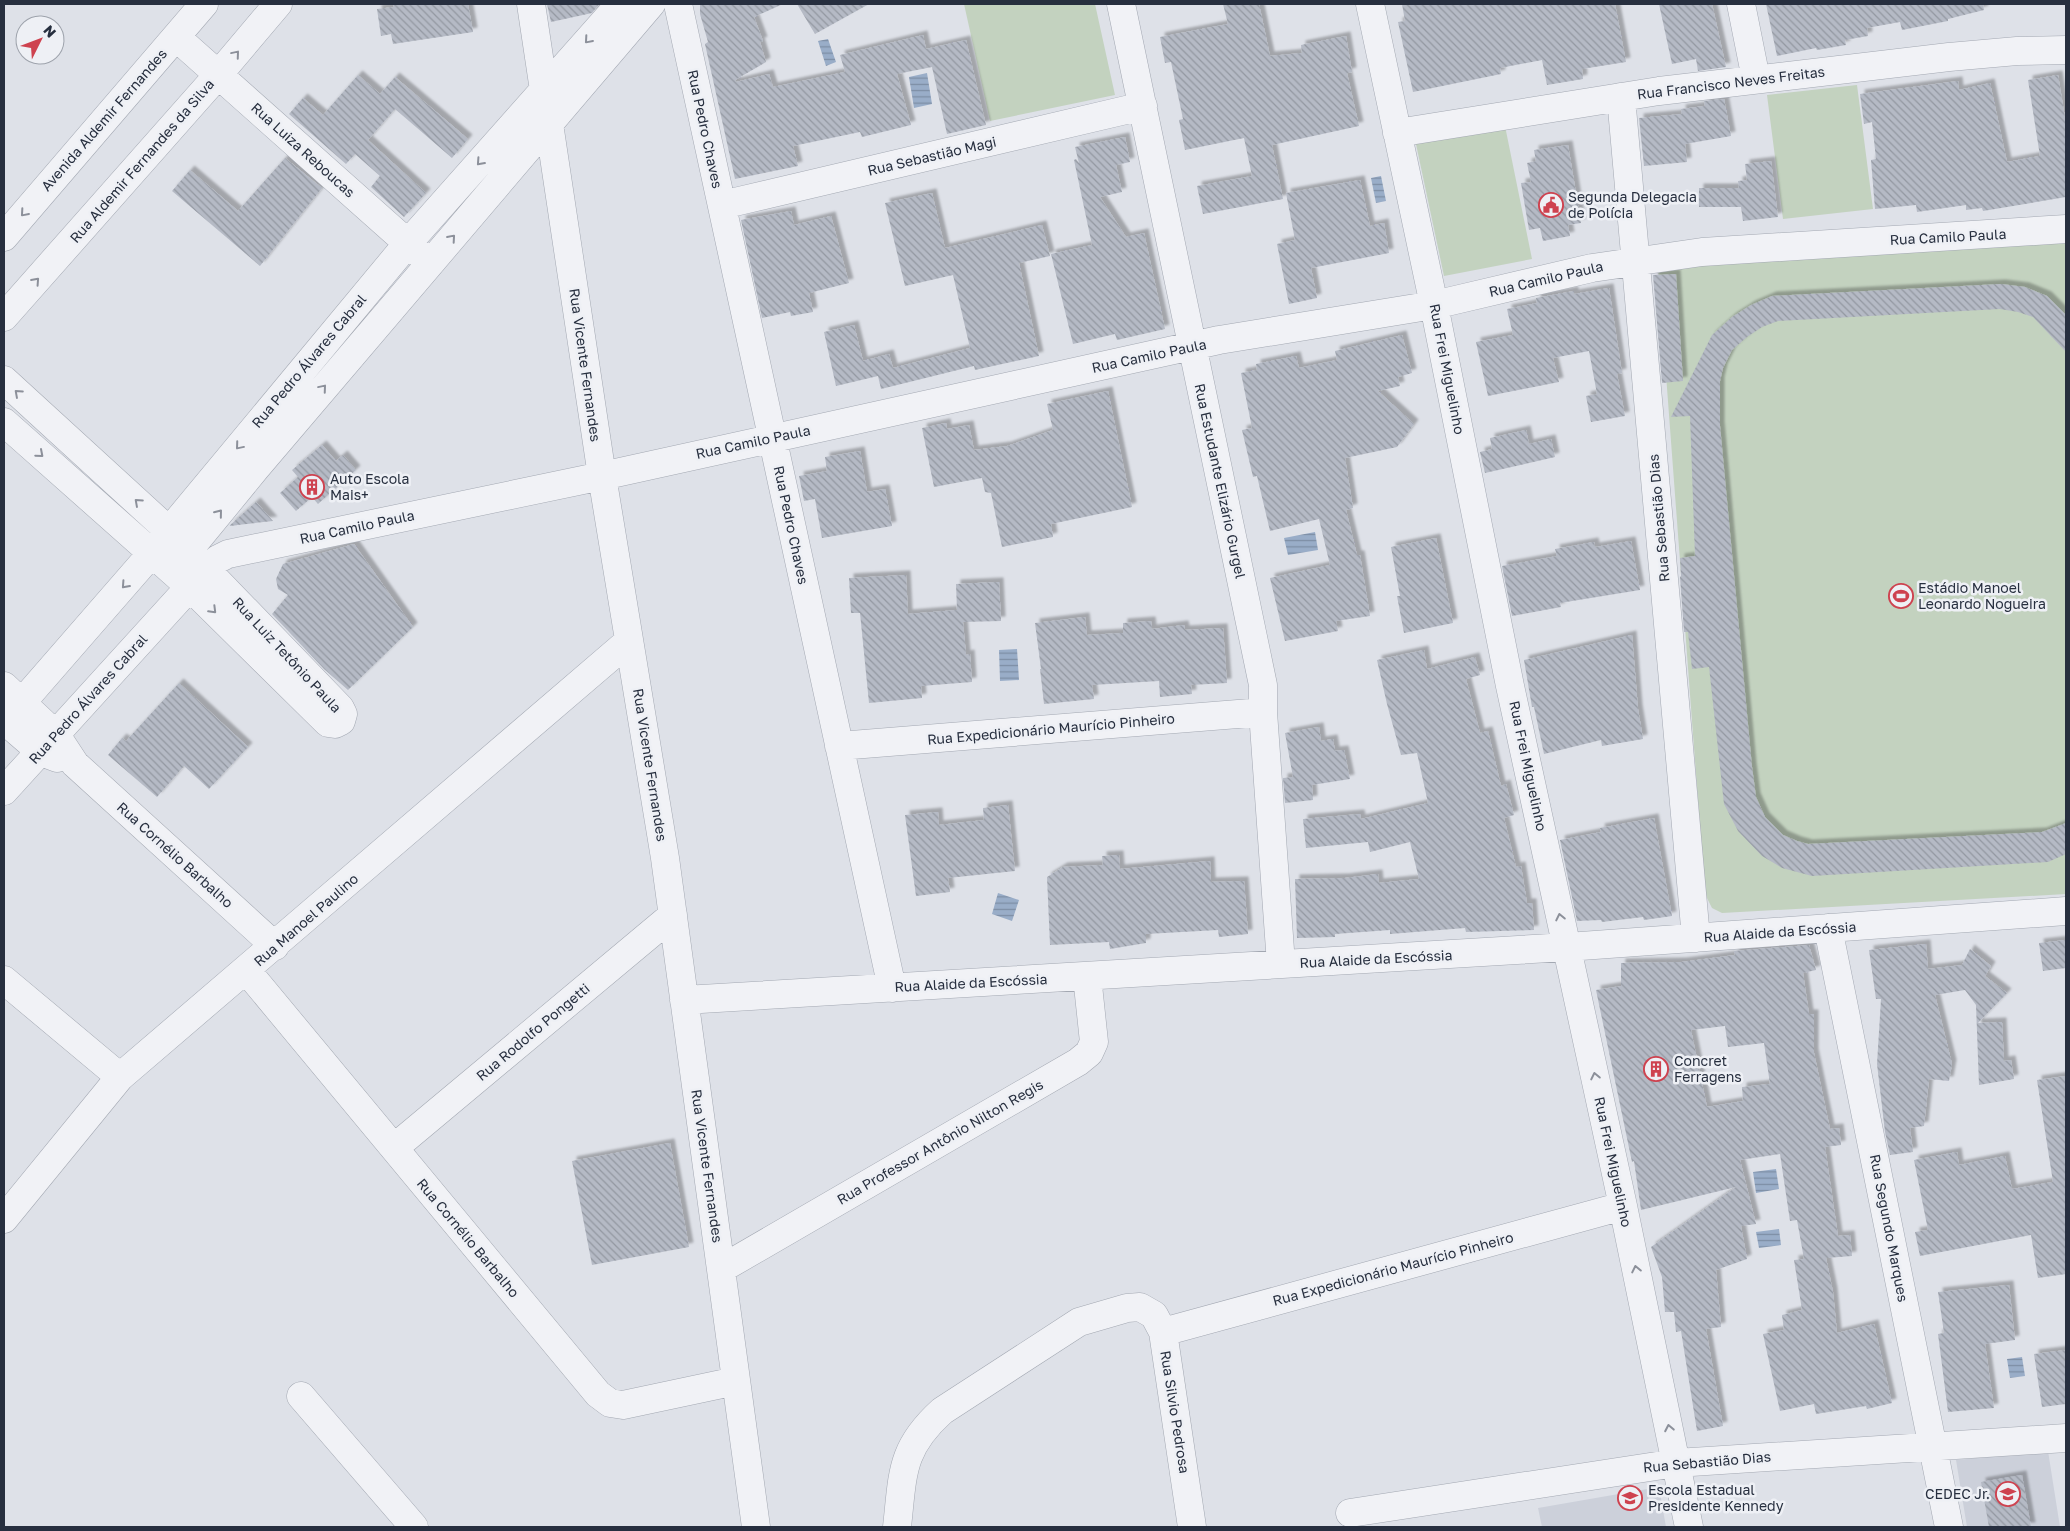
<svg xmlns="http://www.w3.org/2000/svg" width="2070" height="1531" viewBox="0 0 2070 1531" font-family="'Golos Text',sans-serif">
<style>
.built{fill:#ccd0da}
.green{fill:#c3d2bf}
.water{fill:url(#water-rules)}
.building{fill:url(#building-back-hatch);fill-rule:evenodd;filter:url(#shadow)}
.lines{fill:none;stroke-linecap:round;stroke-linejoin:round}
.minor-casing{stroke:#a3a8b2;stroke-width:29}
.minor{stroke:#f1f2f6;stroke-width:28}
.oneway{stroke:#8c909a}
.labels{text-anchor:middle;stroke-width:5;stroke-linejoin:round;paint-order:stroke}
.street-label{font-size:14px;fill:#272f3f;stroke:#eef0f5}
.poi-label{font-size:14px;fill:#272f3f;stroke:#eef0f5;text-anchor:start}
</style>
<defs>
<pattern id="water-rules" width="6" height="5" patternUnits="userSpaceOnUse" patternTransform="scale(1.25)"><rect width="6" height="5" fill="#99adc8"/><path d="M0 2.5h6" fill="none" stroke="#7d8da4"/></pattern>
<pattern id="building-back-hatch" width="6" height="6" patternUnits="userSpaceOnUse" patternTransform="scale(1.25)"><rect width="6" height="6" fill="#b5bac5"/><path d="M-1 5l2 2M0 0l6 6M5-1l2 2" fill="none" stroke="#9398a1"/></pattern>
<filter id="shadow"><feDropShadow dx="4.5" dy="-4.5" stdDeviation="1" flood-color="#0004"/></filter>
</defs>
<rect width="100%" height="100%" fill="#dee1e8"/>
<!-- built -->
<path class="built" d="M 2048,1451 L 2060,1527 L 1967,1527 L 1956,1460 Z
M 1659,1487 L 1666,1527 L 1542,1527 L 1538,1508 Z"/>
<!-- green -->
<path class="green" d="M 964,4 L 1095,4 L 1115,95 L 990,121 Z
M 1857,85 L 1873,209 L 1783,219 L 1767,95 Z
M 1505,126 L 1532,259 L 1444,276 L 1416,144 Z
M 2066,238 L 2066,894 L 1722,913 L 1712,908 L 1705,894 L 1658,268 Z"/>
<!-- water -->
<path class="water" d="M 828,39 L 836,62 L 826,66 L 818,41 Z
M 927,73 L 932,104 L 914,108 L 909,77 Z
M 1381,176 L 1386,201 L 1376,203 L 1371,178 Z
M 1315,532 L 1318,550 L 1288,555 L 1284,538 Z
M 1017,649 L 1019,680 L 1000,681 L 999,650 Z
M 998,893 L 1019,900 L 1012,921 L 992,914 Z
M 1776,1169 L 1779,1189 L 1756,1193 L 1753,1172 Z
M 1779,1229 L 1781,1245 L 1759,1248 L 1756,1232 Z
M 2022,1357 L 2025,1376 L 2010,1378 L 2007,1359 Z"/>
<!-- building -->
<path class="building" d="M 393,4 L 468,4 L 473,32 L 393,44 L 391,34 L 381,36 L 377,9 L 394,7 Z
M 547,4 L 599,4 L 592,13 L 551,22 Z
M 700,4 L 783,4 L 754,17 L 763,41 L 760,42 L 766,62 L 735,80 L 736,82 L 769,74 L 773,87 L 845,72 L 840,55 L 923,35 L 926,49 L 966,40 L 986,125 L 947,134 L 932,67 L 897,74 L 911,125 L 862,137 L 860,132 L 793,146 L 798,166 L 735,179 L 705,44 L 708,42 L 700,14 Z
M 797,4 L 869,4 L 815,34 Z
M 1223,4 L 1259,4 L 1270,56 L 1302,53 L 1301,45 L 1346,36 L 1352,72 L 1347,73 L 1359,126 L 1272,145 L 1283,199 L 1203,214 L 1197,186 L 1252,176 L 1244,138 L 1185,150 L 1179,120 L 1183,119 L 1171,62 L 1165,63 L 1160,37 L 1228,24 Z
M 1402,4 L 1615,4 L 1626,62 L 1582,69 L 1583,79 L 1547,85 L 1542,60 L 1500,68 L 1501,74 L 1413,92 L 1398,22 L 1405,21 Z
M 1659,4 L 1712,4 L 1726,67 L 1698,71 L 1696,59 L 1672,64 Z
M 1766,4 L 1983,4 L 1984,10 L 1948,19 L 1948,21 L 1902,30 L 1900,22 L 1867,28 L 1868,36 L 1845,40 L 1846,45 L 1817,50 L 1816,48 L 1777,56 Z
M 358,75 L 380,94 L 395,77 L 468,139 L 452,158 L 395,109 L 368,140 L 426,193 L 404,217 L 371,187 L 380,176 L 355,154 L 346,164 L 289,114 L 303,98 L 323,115 Z
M 2058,75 L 2066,124 L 2066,197 L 1983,211 L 1982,208 L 1966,210 L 1966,205 L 1917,212 L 1916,205 L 1875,209 L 1871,160 L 1876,159 L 1872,122 L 1864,124 L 1860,94 L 1958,81 L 1959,90 L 1990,83 L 2007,162 L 2040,156 L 2028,80 Z
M 1724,99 L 1731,136 L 1685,144 L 1687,162 L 1644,166 L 1639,118 L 1682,114 L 1681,109 L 1705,106 L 1704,101 Z
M 1125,137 L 1130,162 L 1116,165 L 1122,192 L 1100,197 L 1126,237 L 1144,233 L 1165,329 L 1117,340 L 1115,334 L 1073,344 L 1051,254 L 1092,245 L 1074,160 L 1076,159 L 1079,163 L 1075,147 Z
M 1568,145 L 1581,223 L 1568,225 L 1570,236 L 1543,241 L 1540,228 L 1529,230 L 1521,183 L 1531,182 L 1527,163 L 1536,161 L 1534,150 Z
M 285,158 L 322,188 L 260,266 L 172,191 L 190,170 L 238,211 Z
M 1771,161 L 1778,217 L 1743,221 L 1741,207 L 1699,207 L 1699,188 L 1739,188 L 1738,181 L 1747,180 L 1745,164 Z
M 1360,180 L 1370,226 L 1384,223 L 1389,253 L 1311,268 L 1317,298 L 1289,304 L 1277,244 L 1295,240 L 1286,193 Z
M 932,193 L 945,248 L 1042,225 L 1050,256 L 1019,263 L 1039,356 L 975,370 L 974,366 L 881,389 L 878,376 L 836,386 L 824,332 L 854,325 L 863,361 L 889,354 L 893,368 L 970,348 L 953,275 L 905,286 L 885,203 Z
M 791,211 L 794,225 L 831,216 L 849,283 L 809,293 L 813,312 L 791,316 L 790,312 L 762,318 L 741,220 Z
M 1676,274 L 1683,381 L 1662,383 L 1653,275 Z
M 2001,284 L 2025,287 L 2047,296 L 2066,315 L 2066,352 L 2033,317 L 2018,312 L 2000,309 L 1778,321 L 1762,327 L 1747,337 L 1732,350 L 1723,368 L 1720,381 L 1720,426 L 1752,767 L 1756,797 L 1765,817 L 1783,835 L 1797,841 L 1808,844 L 2042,832 L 2066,823 L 2066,854 L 2048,862 L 1812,876 L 1782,868 L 1762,856 L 1738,831 L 1724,804 L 1709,667 L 1692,669 L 1688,632 L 1684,632 L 1680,577 L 1681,576 L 1680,558 L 1695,556 L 1690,416 L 1671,417 L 1712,335 L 1732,317 L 1751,305 L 1772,296 Z
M 1609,288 L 1622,373 L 1617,374 L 1625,416 L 1591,422 L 1586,396 L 1597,394 L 1589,351 L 1553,358 L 1559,382 L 1488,396 L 1476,342 L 1513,335 L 1507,309 L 1537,303 L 1536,298 L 1574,291 L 1574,294 Z
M 1402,335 L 1412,373 L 1398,377 L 1400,386 L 1378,391 L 1414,424 L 1397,447 L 1345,458 L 1353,508 L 1346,510 L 1357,555 L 1360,555 L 1370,616 L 1336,621 L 1338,631 L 1285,641 L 1270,578 L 1330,565 L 1319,519 L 1270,531 L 1257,476 L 1253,477 L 1242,430 L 1252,428 L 1241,373 L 1257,370 L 1256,364 L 1296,356 L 1299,368 L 1337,360 L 1335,351 Z
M 1108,391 L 1132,507 L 1051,524 L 1053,537 L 1002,547 L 991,493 L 985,492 L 982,478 L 934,487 L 922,428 L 946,423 L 947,429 L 969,425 L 974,450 L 1007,446 L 1053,430 L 1047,404 Z
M 1526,430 L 1529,444 L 1551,439 L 1555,457 L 1485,473 L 1480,452 L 1492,449 L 1490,438 Z
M 322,445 L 336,461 L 343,455 L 356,470 L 318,504 L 312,497 L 296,511 L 280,493 L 298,477 L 292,470 Z
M 860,451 L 867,492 L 885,489 L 892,526 L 822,538 L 815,499 L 804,501 L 799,476 L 827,471 L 825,457 Z
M 256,502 L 273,521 L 228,526 L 229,526 Z
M 1436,538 L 1453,623 L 1404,633 L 1397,596 L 1400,596 L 1391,547 Z
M 1631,541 L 1640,590 L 1560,603 L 1561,607 L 1512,616 L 1502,566 L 1557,556 L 1555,549 L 1594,542 L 1595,547 Z
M 354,544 L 413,627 L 348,690 L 324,669 L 272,614 L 288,595 L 278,589 L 276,579 L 283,564 Z
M 906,575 L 908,614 L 957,610 L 956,584 L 999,582 L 1001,621 L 963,622 L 966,655 L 970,654 L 972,682 L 921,686 L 922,698 L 869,703 L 860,613 L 851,613 L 849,578 Z
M 1085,617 L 1087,635 L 1123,633 L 1123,623 L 1151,621 L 1152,629 L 1184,625 L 1185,630 L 1223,628 L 1227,683 L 1191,685 L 1192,694 L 1160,697 L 1159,681 L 1092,685 L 1094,699 L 1044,704 L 1040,669 L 1041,669 L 1035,623 Z
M 1632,635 L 1638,709 L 1643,739 L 1602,746 L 1601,740 L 1544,754 L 1534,707 L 1532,707 L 1524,660 Z
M 1424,650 L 1427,669 L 1475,657 L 1480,675 L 1466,679 L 1480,733 L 1488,731 L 1501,786 L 1506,784 L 1514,815 L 1504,818 L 1516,867 L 1521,866 L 1527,903 L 1532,903 L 1534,930 L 1466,932 L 1465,928 L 1390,934 L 1390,930 L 1335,934 L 1335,937 L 1297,938 L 1295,879 L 1345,878 L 1378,874 L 1379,883 L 1419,879 L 1410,842 L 1370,852 L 1368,842 L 1306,848 L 1303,819 L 1360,814 L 1361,819 L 1428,803 L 1417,753 L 1401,755 L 1387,704 L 1377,660 Z
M 179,683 L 248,747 L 209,789 L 184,766 L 157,797 L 108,755 L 122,738 L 126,741 Z
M 1319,727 L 1321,741 L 1333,739 L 1335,751 L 1344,750 L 1350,779 L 1312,785 L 1313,800 L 1285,803 L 1283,778 L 1293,777 L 1285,733 Z
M 1008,805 L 1015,871 L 948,878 L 950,892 L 916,896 L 905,815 L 938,812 L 939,825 L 984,820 L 983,808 Z
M 1654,818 L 1672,916 L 1644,920 L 1643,917 L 1602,922 L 1601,920 L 1577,921 L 1560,840 L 1601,832 L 1600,828 Z
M 1119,855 L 1120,869 L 1210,861 L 1211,882 L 1244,881 L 1248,934 L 1219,937 L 1218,930 L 1146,934 L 1146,943 L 1110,949 L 1109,942 L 1050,945 L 1047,877 L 1063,867 L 1103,865 L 1102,856 Z
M 2066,940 L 2066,968 L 2043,971 L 2039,943 Z
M 1926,944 L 1928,969 L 1962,965 L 1970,949 L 1991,966 L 1985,976 L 2007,993 L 1978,1023 L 2002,1022 L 2004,1061 L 2011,1060 L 2014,1079 L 1979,1085 L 1976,1005 L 1965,990 L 1935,995 L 1952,1064 L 1949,1081 L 1929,1079 L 1924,1126 L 1910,1128 L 1913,1152 L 1890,1155 L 1885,1132 L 1877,1064 L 1881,999 L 1876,999 L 1869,950 Z
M 1809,945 L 1816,970 L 1803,973 L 1809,1014 L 1814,1014 L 1814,1053 L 1830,1129 L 1839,1128 L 1841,1145 L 1825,1147 L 1838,1236 L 1850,1235 L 1852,1256 L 1826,1258 L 1833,1292 L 1837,1333 L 1874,1324 L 1892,1403 L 1867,1409 L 1866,1406 L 1816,1414 L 1814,1404 L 1780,1411 L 1763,1334 L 1784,1330 L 1782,1315 L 1802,1310 L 1794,1260 L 1804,1259 L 1797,1220 L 1790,1221 L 1780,1154 L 1740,1160 L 1756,1224 L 1741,1226 L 1747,1259 L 1716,1270 L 1721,1327 L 1706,1329 L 1723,1426 L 1697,1431 L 1681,1331 L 1676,1332 L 1674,1312 L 1665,1312 L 1662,1277 L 1651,1247 L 1736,1187 L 1641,1210 L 1634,1161 L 1632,1162 L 1596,990 L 1621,986 L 1621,963 L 1682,962 L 1735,955 L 1734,951 ZM 1725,1026 L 1728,1047 L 1764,1043 L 1770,1084 L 1742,1087 L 1743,1101 L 1707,1107 L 1691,1030 Z
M 2066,1076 L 2066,1274 L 2038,1278 L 2031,1235 L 1920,1256 L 1915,1232 L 1928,1230 L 1914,1160 L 1957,1152 L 1959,1165 L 2005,1156 L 2012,1189 L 2053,1182 L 2037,1080 Z
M 670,1143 L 689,1247 L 592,1265 L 572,1161 Z
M 2009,1285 L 2015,1340 L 1985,1344 L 1994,1408 L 1948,1412 L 1938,1334 L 1944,1333 L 1938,1292 Z
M 2066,1350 L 2066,1404 L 2042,1407 L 2034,1354 Z
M 2022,1475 L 2031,1527 L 1989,1527 L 1981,1482 Z"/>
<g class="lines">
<defs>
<path id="minor" d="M 531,4 L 602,476 L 665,858 L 756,1527
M 678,4 L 892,988
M 1121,4 L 1263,685 L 1263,712 L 1281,964
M 1370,4 L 1434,305 L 1510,686 L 1623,1206 L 1689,1527
M 1741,4 L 1756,79
M 176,37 L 421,255
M 1621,97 L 1696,938
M 1397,133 L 1659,91 L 1949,57 L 2017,51 L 2066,50
M 722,205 L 1143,106
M 4,237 L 204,4
M 4,317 L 218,75 L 278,4
M 4,380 L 169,531 L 340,708 L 343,714 L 341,721 L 335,724 L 328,723 L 190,587 L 4,422
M 189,568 L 188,551 L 256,468 L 651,4
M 4,686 L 56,735 L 75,764 L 275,946
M 4,720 L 41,752 L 57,758
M 4,723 L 152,553 L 169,531 L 408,243 L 620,4
M 839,746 L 1263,712
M 4,791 L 206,569 L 218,559 L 228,554 L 602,476 L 1219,340 L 1434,305 L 1592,268 L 1702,252 L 2066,229
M 1828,928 L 1949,1527
M 247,971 L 598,1394 L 610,1403 L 623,1405 L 736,1381
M 4,980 L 120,1077
M 684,1000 L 1567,947 L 2066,911
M 394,1148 L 673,915
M 4,1219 L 120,1077 L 629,641
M 721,1269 L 1078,1062 L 1089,1053 L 1094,1042 L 1087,976
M 1163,1332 L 1623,1206
M 301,1396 L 414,1527
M 1350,1513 L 1676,1463 L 2066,1438
M 897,1527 C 903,1474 900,1449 942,1411 L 1079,1322 L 1127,1308 L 1140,1307 L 1154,1315 L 1163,1332 L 1192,1527"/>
</defs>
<!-- minor casing -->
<use href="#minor" class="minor-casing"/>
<!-- minor -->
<use href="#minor" class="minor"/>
</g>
<!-- one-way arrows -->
<defs><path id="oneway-chevron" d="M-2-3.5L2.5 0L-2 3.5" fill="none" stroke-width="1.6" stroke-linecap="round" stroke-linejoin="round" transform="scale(1.25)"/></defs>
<g class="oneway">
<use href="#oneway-chevron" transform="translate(588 40) rotate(131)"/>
<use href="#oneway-chevron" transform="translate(236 54) rotate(-50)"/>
<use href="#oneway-chevron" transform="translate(480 162) rotate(132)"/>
<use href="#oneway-chevron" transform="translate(24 213) rotate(131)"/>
<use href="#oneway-chevron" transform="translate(452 238) rotate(-49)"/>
<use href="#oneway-chevron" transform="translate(36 281) rotate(-48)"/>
<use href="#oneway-chevron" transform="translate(323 388) rotate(-50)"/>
<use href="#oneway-chevron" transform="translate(18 393) rotate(-138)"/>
<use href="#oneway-chevron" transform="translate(239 446) rotate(130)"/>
<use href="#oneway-chevron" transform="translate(40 454) rotate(41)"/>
<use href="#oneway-chevron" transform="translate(138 502) rotate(-138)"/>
<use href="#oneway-chevron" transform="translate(219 513) rotate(-51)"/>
<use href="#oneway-chevron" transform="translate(125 585) rotate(132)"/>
<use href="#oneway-chevron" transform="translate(213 610) rotate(45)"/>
<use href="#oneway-chevron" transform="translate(1560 917) rotate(-102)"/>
<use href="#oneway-chevron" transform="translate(1595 1076) rotate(-102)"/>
<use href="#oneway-chevron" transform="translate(1636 1269) rotate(-102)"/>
<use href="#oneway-chevron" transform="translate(1669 1428) rotate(-101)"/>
</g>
<!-- icons -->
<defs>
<symbol id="civic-ring" viewBox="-11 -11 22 22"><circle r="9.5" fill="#eef0f5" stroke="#ce424f" stroke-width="1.5"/><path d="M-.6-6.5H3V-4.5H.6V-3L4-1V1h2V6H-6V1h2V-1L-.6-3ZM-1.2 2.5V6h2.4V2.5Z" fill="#ce424f"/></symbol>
<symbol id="building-ring" viewBox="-11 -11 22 22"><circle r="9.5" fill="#eef0f5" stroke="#ce424f" stroke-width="1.5"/><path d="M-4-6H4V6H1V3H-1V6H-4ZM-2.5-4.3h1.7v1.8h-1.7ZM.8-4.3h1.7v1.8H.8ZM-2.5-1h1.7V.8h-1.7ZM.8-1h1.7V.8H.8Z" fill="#ce424f"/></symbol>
<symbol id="stadium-ring" viewBox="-11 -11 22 22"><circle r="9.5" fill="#eef0f5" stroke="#ce424f" stroke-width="1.5"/><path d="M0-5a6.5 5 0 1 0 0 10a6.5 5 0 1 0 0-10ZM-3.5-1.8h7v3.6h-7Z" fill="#ce424f"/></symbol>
<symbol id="school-ring" viewBox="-11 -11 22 22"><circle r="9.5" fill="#eef0f5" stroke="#ce424f" stroke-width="1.5"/><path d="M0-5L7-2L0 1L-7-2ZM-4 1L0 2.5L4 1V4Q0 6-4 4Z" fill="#ce424f"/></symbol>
</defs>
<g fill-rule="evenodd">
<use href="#civic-ring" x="1537" y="191" width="28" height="28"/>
<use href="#building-ring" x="298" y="473" width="28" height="28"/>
<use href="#stadium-ring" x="1887" y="582" width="28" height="28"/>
<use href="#building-ring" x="1642" y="1055" width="28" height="28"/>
<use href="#school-ring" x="1994" y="1480" width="28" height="28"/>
<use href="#school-ring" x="1616" y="1484" width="28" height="28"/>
</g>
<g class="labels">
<!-- street labels -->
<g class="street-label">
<text transform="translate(1731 83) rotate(-7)" y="5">Rua Francisco Neves Freitas</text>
<text transform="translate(104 120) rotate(-49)" y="5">Avenida Aldemir Fernandes</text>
<text transform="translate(705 129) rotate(78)" y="5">Rua Pedro Chaves</text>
<text transform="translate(303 150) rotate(42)" y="5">Rua Luiza Reboucas</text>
<text transform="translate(932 156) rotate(-13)" y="5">Rua Sebastião Magi</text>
<text transform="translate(142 161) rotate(-49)" y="5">Rua Aldemir Fernandes da Silva</text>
<text transform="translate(1948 237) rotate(-3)" y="5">Rua Camilo Paula</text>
<text transform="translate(1546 279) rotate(-13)" y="5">Rua Camilo Paula</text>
<text transform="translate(1149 356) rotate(-12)" y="5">Rua Camilo Paula</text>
<text transform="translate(309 361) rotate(-50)" y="5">Rua Pedro Álvares Cabral</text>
<text transform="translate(585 365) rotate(82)" y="5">Rua Vicente Fernandes</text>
<text transform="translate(1447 369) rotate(79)" y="5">Rua Frei Miguelinho</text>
<text transform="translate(753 442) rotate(-12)" y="5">Rua Camilo Paula</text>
<text transform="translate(1220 481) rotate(78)" y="5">Rua Estudante Elizário Gurgel</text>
<text transform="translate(1659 518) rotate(-95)" y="5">Rua Sebastião Dias</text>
<text transform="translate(791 525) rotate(78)" y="5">Rua Pedro Chaves</text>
<text transform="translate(357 527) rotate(-12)" y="5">Rua Camilo Paula</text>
<text transform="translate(287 655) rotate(47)" y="5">Rua Luiz Tetônio Paula</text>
<text transform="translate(88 699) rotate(-48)" y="5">Rua Pedro Álvares Cabral</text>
<text transform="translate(1051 729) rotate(-5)" y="5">Rua Expedicionário Maurício Pinheiro</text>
<text transform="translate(650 765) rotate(81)" y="5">Rua Vicente Fernandes</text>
<text transform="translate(1528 766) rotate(78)" y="5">Rua Frei Miguelinho</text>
<text transform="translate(175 855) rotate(42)" y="5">Rua Cornélio Barbalho</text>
<text transform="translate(306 920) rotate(-41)" y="5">Rua Manoel Paulino</text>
<text transform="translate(1780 932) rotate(-4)" y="5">Rua Alaide da Escóssia</text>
<text transform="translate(1376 959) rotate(-3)" y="5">Rua Alaide da Escóssia</text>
<text transform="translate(971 983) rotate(-3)" y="5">Rua Alaide da Escóssia</text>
<text transform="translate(533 1032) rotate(-40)" y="5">Rua Rodolfo Pongetti</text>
<text transform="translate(940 1142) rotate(-30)" y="5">Rua Professor Antônio Nilton Regis</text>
<text transform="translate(1613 1162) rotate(78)" y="5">Rua Frei Miguelinho</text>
<text transform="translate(707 1166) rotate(82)" y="5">Rua Vicente Fernandes</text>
<text transform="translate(1889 1228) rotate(79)" y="5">Rua Segundo Marques</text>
<text transform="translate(468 1238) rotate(50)" y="5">Rua Cornélio Barbalho</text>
<text transform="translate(1393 1269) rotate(-15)" y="5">Rua Expedicionário Maurício Pinheiro</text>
<text transform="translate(1175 1412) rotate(81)" y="5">Rua Silvio Pedrosa</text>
<text transform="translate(1707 1462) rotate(-5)" y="5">Rua Sebastião Dias</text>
</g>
<!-- poi labels -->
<g class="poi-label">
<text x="1568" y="202">Segunda Delegacia<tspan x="1568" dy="16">de Polícia</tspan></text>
<text x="330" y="484">Auto Escola<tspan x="330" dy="16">Mais+</tspan></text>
<text x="1918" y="593">Estádio Manoel<tspan x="1918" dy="16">Leonardo Nogueira</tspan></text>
<text x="1674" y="1066">Concret<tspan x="1674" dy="16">Ferragens</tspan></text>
<text x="1648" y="1495">Escola Estadual<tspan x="1648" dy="16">Presidente Kennedy</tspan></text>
<text x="1990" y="1499" text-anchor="end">CEDEC Jr.</text>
</g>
</g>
<!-- border -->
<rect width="2070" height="1531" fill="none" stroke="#272f3f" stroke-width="10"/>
<!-- north arrow -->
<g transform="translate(40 40) rotate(48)"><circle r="24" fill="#eef0f5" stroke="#9ea3ac"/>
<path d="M0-4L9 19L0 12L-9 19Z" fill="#ce424f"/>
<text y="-8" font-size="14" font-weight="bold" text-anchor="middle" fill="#272f3f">N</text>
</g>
</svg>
